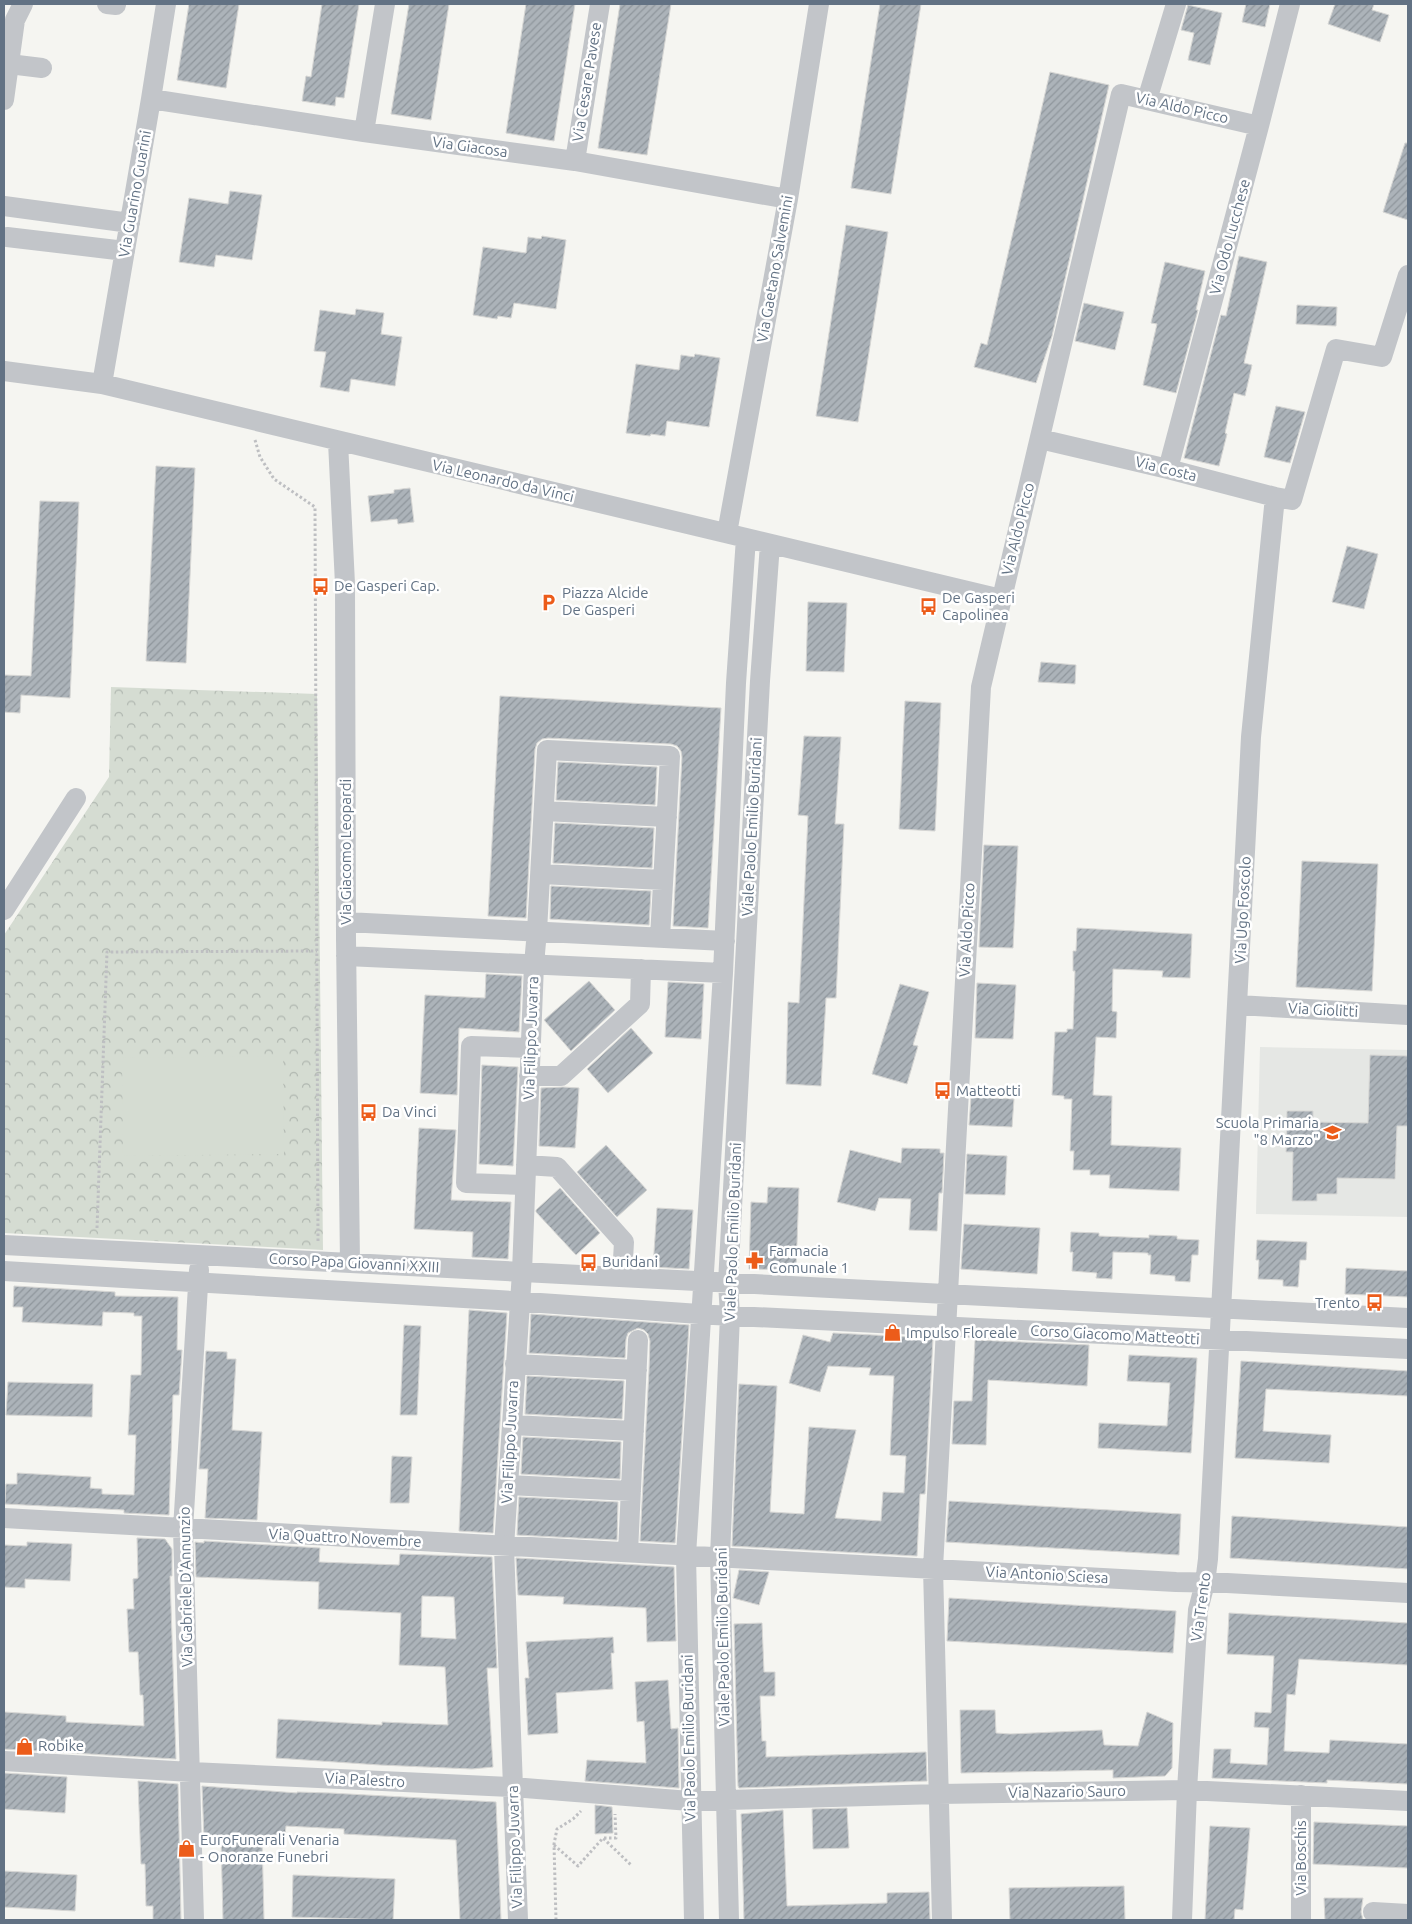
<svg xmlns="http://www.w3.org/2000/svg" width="1412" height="1924" viewBox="0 0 1412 1924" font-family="Ubuntu,sans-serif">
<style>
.built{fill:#e5e7e4}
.forest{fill:url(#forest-crowns)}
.pitch{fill:#d5dcd2}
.building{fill:url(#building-hatch);stroke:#d6d6d4;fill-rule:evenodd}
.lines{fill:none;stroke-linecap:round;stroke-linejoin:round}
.path{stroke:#bebfc2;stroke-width:3;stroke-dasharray:2.5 2.5;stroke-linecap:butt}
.minor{stroke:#c2c5c9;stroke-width:20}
.labels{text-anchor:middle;stroke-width:5;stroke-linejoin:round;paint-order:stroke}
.street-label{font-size:15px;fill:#627284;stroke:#fff}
.poi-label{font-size:15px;fill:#627284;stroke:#fff;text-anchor:start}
</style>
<defs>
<pattern id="forest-crowns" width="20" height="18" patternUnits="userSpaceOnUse" patternTransform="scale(1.25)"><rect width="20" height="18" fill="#d5dcd2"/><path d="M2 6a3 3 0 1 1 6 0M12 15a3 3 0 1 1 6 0" fill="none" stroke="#b0b7b0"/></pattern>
<pattern id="building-hatch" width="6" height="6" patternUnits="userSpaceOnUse" patternTransform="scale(1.25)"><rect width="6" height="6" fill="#acb3b9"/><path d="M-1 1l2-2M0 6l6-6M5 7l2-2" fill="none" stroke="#8f969c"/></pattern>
</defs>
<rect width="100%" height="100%" fill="#f5f5f1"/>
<!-- built -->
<path class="built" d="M 1260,1047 L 1408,1050 L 1408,1217 L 1256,1214 Z"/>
<!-- forest -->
<path class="forest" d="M 111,687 L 317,694 L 323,1250 L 4,1233 L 4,935 L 109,777 Z"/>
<!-- pitch -->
<path class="pitch" d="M 283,1056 L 284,1154 L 123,1156 L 122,1058 Z"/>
<!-- building -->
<path class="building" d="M 189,4 L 239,4 L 226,88 L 177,80 Z
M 322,4 L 359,4 L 344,98 L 336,97 L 335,106 L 302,101 L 306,76 L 311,77 Z
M 409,4 L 449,4 L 431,120 L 391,114 Z
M 526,4 L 575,4 L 554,141 L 506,133 Z
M 620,4 L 671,4 L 647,155 L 598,148 Z
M 880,4 L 921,4 L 891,194 L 851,188 Z
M 1246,4 L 1270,4 L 1265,27 L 1242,22 Z
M 1335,4 L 1374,4 L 1372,10 L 1389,15 L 1380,42 L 1328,24 Z
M 1188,5 L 1222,13 L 1210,65 L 1188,60 L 1194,33 L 1181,30 Z
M 1050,72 L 1109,85 L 1052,336 L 1036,383 L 974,367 L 981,343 L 987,345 Z
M 1405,143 L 1408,143 L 1408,220 L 1383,212 Z
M 230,191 L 262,195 L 252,260 L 216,255 L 214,267 L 179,262 L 189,198 L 228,204 Z
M 846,225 L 888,232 L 858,422 L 816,416 Z
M 542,236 L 566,240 L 556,309 L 514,303 L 511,318 L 498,316 L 497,319 L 473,315 L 483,247 L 526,253 L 528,237 L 541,239 Z
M 1239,256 L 1267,262 L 1244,363 L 1252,365 L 1245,396 L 1234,393 L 1225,433 L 1227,434 L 1219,466 L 1184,458 L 1221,315 L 1226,316 Z
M 1165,262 L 1205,271 L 1196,310 L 1198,310 L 1176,393 L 1143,385 L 1157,324 L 1151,323 Z
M 1084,303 L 1124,312 L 1115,350 L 1075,341 Z
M 1297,305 L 1337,307 L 1336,326 L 1296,324 Z
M 356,309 L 384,313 L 381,334 L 402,337 L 395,386 L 351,379 L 349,392 L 320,387 L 326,352 L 314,351 L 320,310 L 355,315 Z
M 695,354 L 720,358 L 709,427 L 667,421 L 665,436 L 651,434 L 650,436 L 626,433 L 636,364 L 679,370 L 681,355 L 694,357 Z
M 1276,406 L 1305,412 L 1290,463 L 1264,457 Z
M 156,466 L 195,468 L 186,663 L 146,661 Z
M 410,488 L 414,522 L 398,524 L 397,519 L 371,522 L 368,496 L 394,493 L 394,490 Z
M 40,501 L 79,502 L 70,698 L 21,695 L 20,713 L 4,712 L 4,675 L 31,676 Z
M 1347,546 L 1378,554 L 1364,609 L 1332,602 Z
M 808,602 L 847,603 L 844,672 L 806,671 Z
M 1041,662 L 1076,665 L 1075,684 L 1038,682 Z
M 500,696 L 721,708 L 708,928 L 673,926 L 682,757 L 681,751 L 677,746 L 671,744 L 548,738 L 542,739 L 537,743 L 535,749 L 526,918 L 488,916 Z
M 905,701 L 941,703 L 935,831 L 899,829 Z
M 804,736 L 841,737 L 835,824 L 844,824 L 836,998 L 826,998 L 821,1086 L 786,1084 L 788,1002 L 799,1003 L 802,944 L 808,816 L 798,815 Z
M 558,762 L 657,767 L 655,805 L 556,800 Z
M 555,823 L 654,828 L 652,868 L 553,863 Z
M 984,845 L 1018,846 L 1013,948 L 979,947 Z
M 1302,861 L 1378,864 L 1372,991 L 1296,987 Z
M 551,886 L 651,891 L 649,925 L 550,919 Z
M 1077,928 L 1192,934 L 1190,978 L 1162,977 L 1163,971 L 1113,969 L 1112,1011 L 1117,1012 L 1116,1038 L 1096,1037 L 1093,1095 L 1112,1096 L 1111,1145 L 1181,1148 L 1179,1191 L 1109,1188 L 1110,1175 L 1090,1175 L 1090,1170 L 1073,1170 L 1074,1151 L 1070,1151 L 1072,1099 L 1064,1099 L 1064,1096 L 1052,1095 L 1055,1032 L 1067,1032 L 1067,1029 L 1073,1029 L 1075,971 L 1073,971 L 1073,951 L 1076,951 Z
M 486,974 L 522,976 L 519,1032 L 459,1028 L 457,1095 L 420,1093 L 425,995 L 485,998 Z
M 589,981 L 615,1010 L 571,1051 L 544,1020 Z
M 668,982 L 704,984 L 701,1039 L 665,1037 Z
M 977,983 L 1016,985 L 1013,1039 L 975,1038 Z
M 900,984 L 929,992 L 913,1045 L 918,1046 L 907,1084 L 872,1074 Z
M 631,1028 L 653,1053 L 608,1093 L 587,1069 Z
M 1370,1055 L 1408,1056 L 1408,1126 L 1397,1126 L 1395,1179 L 1337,1178 L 1337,1194 L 1317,1194 L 1317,1201 L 1292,1201 L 1293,1152 L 1286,1152 L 1287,1111 L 1313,1111 L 1313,1122 L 1368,1123 Z
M 482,1065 L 518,1067 L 513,1166 L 479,1164 Z
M 563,1087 L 579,1088 L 575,1148 L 539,1146 L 541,1088 Z
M 971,1097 L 1014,1099 L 1012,1127 L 969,1125 Z
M 419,1128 L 456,1130 L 451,1200 L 511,1202 L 508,1259 L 472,1257 L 473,1232 L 414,1229 Z
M 606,1145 L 647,1190 L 617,1217 L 577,1172 Z
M 902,1148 L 940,1149 L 940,1153 L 944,1153 L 942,1193 L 939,1193 L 937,1231 L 909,1230 L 911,1199 L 879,1198 L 875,1211 L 837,1202 L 850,1150 L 901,1163 Z
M 967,1154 L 1007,1156 L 1005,1195 L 965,1194 Z
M 768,1187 L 799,1188 L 796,1270 L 749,1269 L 751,1202 L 767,1203 Z
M 560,1188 L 600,1233 L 576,1255 L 536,1212 L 536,1210 Z
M 657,1208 L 693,1210 L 689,1269 L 653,1267 Z
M 964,1224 L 1040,1228 L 1037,1274 L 961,1269 Z
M 1071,1232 L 1099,1233 L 1099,1236 L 1149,1238 L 1149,1235 L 1177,1236 L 1177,1239 L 1199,1240 L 1198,1255 L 1192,1255 L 1190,1282 L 1175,1281 L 1175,1276 L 1150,1274 L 1151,1255 L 1148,1255 L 1148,1253 L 1113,1252 L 1112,1279 L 1096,1278 L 1097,1273 L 1072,1271 L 1073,1252 L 1070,1252 Z
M 1257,1240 L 1307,1242 L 1306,1260 L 1300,1260 L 1298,1287 L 1283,1286 L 1283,1280 L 1258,1279 L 1259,1260 L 1256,1260 Z
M 1346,1268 L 1408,1271 L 1408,1297 L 1345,1294 Z
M 14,1286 L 115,1292 L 115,1296 L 178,1297 L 177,1350 L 182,1350 L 179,1395 L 173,1395 L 169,1515 L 124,1513 L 124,1510 L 5,1504 L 6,1484 L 17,1484 L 17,1473 L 91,1477 L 90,1488 L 102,1489 L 102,1494 L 134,1495 L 136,1435 L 128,1435 L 129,1416 L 131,1375 L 141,1375 L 142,1316 L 134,1316 L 134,1313 L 103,1312 L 102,1326 L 22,1322 L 23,1307 L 13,1307 Z
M 469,1310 L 507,1313 L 493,1533 L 459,1531 Z
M 531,1314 L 689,1325 L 675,1543 L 640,1541 L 649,1370 L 650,1341 L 648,1334 L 644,1330 L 638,1328 L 628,1333 L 626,1339 L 625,1358 L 529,1353 Z
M 404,1325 L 421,1326 L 417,1415 L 400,1415 Z
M 833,1333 L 933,1338 L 925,1494 L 920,1494 L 917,1556 L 732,1546 L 739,1384 L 777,1386 L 770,1512 L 804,1514 L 809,1427 L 856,1430 L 835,1518 L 881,1521 L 883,1492 L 904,1493 L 906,1456 L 890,1455 L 894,1376 L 869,1375 L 871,1368 L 828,1366 L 820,1392 L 789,1383 L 803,1335 L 830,1342 Z
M 975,1340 L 1089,1345 L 1087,1386 L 988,1380 L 986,1445 L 952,1444 L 954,1401 L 972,1401 Z
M 206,1351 L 227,1352 L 227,1359 L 236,1359 L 232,1430 L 262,1432 L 257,1520 L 205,1518 L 208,1469 L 199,1469 Z
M 1129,1355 L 1197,1358 L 1191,1453 L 1098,1448 L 1099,1423 L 1167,1426 L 1170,1383 L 1127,1381 Z
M 1241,1361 L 1408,1371 L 1408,1396 L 1266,1389 L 1263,1431 L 1331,1435 L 1329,1463 L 1235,1458 Z
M 527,1376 L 624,1381 L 622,1419 L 525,1414 Z
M 8,1382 L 93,1384 L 92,1417 L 6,1415 Z
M 523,1437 L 621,1442 L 620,1479 L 521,1474 Z
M 392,1456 L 412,1457 L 409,1503 L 390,1503 Z
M 519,1497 L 618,1502 L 617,1540 L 517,1535 Z
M 949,1501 L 1181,1514 L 1179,1555 L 946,1542 Z
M 1232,1516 L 1408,1527 L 1408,1569 L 1230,1558 Z
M 137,1538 L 165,1539 L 172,1549 L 172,1576 L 170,1576 L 176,1759 L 4,1749 L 4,1712 L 66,1716 L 66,1722 L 144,1726 L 143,1695 L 140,1695 L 138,1652 L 129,1652 L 127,1609 L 134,1609 L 133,1579 L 138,1578 Z
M 204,1541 L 320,1548 L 319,1562 L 399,1565 L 400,1554 L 492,1557 L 497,1668 L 487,1668 L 493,1767 L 472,1769 L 380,1765 L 276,1758 L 278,1719 L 382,1725 L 382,1722 L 448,1725 L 445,1667 L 399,1665 L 401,1613 L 318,1609 L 319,1582 L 196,1577 L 195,1542 L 204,1543 ZM 422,1596 L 454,1597 L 456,1639 L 421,1637 Z
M 27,1542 L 72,1544 L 70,1581 L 25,1579 L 25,1588 L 4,1587 L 4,1545 L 27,1546 Z
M 516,1558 L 674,1567 L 676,1641 L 647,1642 L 646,1608 L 563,1604 L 564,1597 L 518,1595 Z
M 739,1570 L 769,1572 L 759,1605 L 733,1598 Z
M 949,1598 L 1176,1611 L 1173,1653 L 947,1641 Z
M 1229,1613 L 1408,1623 L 1408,1665 L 1299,1659 L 1295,1695 L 1287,1694 L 1284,1751 L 1329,1753 L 1330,1740 L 1408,1744 L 1408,1784 L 1327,1780 L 1327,1783 L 1212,1778 L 1214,1749 L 1231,1749 L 1230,1763 L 1267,1765 L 1269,1728 L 1254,1727 L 1255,1712 L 1271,1713 L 1274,1656 L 1227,1654 Z
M 762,1623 L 764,1672 L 775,1672 L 775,1696 L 760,1696 L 762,1741 L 766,1741 L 766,1757 L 926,1752 L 927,1781 L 739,1788 L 738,1786 L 734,1624 Z
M 613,1637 L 614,1653 L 611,1653 L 613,1689 L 556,1693 L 558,1733 L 528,1735 L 525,1678 L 529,1678 L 526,1642 Z
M 668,1680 L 671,1729 L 678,1728 L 679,1788 L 585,1781 L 587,1760 L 646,1763 L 644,1721 L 637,1722 L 635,1682 Z
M 960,1710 L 995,1710 L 996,1733 L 1010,1734 L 1102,1730 L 1104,1745 L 1138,1746 L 1147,1712 L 1173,1723 L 1172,1768 L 1165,1776 L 1113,1778 L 1113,1770 L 961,1773 Z
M 4,1773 L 67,1777 L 65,1813 L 4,1809 Z
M 138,1781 L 178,1784 L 181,1920 L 153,1920 L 153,1906 L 146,1906 L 145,1864 L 141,1864 Z
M 202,1786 L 297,1793 L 297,1792 L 330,1793 L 496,1802 L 501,1920 L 460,1920 L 456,1840 L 344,1834 L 344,1829 L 286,1826 L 285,1835 L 262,1836 L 264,1920 L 223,1920 L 221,1838 L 204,1838 Z
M 595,1805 L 612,1807 L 613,1833 L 595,1834 Z
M 847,1808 L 849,1848 L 813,1849 L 812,1809 Z
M 783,1810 L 787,1906 L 887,1903 L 887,1893 L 929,1892 L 930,1920 L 744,1920 L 741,1814 Z
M 1314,1822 L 1408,1826 L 1408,1868 L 1313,1864 Z
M 1210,1826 L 1250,1828 L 1243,1910 L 1235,1909 L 1234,1920 L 1205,1920 Z
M 4,1871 L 77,1875 L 75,1911 L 4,1907 Z
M 293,1875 L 395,1879 L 393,1920 L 292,1917 Z
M 1124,1886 L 1125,1920 L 1010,1920 L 1009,1888 Z
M 1324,1898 L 1363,1898 L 1361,1912 L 1363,1920 L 1325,1920 Z"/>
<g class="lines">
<!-- path -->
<path class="path" d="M 255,440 L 260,457 L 274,479 L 315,507 L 318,1241
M 97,1228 L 107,952 L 317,951
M 604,1838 L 616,1838 L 615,1814
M 554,1845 L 578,1866 L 603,1838 L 631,1865
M 556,1920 L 554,1844 L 557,1829 L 573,1819 L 581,1811"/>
<!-- minor -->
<path class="minor" d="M 107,4 L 116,5
M 9,64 L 42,68
M 151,99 L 364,132 L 575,161 L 788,199
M 4,100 L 15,20 L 23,4
M 1147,100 L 1176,4
M 364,132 L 385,4
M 575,161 L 600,4
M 4,206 L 130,223
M 7,237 L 125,251
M 4,371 L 102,384 L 1001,599
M 102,384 L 151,99 L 166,4
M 1040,439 L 1168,469 L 1275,497 L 1292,500 L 1336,349 L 1382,357 L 1408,275
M 338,442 L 345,584 L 346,939 L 350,1263
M 1168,469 L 1259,126 L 1290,4
M 727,533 L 788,199 L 819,4
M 544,811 L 667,817
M 541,874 L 663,880
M 4,910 L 76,798
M 346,922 L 725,941
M 346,956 L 723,973
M 1238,1005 L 1408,1015
M 529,1076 L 561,1076 L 640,1004 L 641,969
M 526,1165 L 557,1167 L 624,1242 L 622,1277
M 525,1185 L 466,1183 L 471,1046 L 531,1048
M 4,1245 L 1408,1318
M 4,1271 L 498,1300 L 714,1315 L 1408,1349
M 515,1364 L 637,1370
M 512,1425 L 634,1431
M 508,1485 L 631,1491
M 4,1518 C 395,1541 785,1560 1176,1582 L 1227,1583 L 1408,1593
M 628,1552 L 638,1340
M 4,1761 L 191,1772 L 512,1787 L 690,1801 L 939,1794 L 1187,1790 L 1408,1801
M 1301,1795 L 1301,1920
M 1373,1912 L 1408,1914
M 194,1920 L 183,1529 L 199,1270
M 518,1920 L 504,1547 L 522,1272 L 534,964 L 537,931 L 547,750 L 670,756 L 660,938
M 694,1920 L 686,1555 L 723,973 L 736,683 L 746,538
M 729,1920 L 720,1557 L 730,1315 L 728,1283 L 760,681 L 770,544
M 942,1920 L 933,1568 L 981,687 L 1121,94 L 1259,126
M 1182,1920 L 1187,1790 L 1198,1610 L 1205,1583 L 1208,1559 L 1251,737 L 1275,497"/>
</g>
<!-- icons -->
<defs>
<symbol id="bus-bare" viewBox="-9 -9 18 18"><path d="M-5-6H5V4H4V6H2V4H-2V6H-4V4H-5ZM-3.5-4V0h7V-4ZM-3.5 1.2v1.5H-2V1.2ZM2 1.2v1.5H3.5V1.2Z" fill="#ec5c1a" stroke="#fff" stroke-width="2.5" paint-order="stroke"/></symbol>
<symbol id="parking-bare" viewBox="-9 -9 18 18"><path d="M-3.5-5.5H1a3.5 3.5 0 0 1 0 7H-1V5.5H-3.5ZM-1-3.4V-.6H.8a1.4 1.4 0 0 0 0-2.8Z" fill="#ec5c1a" stroke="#fff" stroke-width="2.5" paint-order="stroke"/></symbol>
<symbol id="school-bare" viewBox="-9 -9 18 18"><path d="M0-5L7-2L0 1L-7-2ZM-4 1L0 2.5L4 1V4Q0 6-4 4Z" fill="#ec5c1a" stroke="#fff" stroke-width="2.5" paint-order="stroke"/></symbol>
<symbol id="pharmacy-bare" viewBox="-9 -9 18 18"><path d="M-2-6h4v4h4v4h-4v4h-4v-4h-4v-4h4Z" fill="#ec5c1a" stroke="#fff" stroke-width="2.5" paint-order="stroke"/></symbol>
<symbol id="shop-bare" viewBox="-9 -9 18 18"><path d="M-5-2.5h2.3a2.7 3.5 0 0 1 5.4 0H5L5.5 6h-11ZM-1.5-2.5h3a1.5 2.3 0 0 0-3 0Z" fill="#ec5c1a" stroke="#fff" stroke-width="2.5" paint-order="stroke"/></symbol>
</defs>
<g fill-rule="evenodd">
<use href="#bus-bare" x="308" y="574" width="25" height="25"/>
<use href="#parking-bare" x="536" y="590" width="25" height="25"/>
<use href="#bus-bare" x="916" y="594" width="25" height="25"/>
<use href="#bus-bare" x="930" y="1078" width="25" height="25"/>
<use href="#bus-bare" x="356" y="1100" width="25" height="25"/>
<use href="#school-bare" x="1320" y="1120" width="25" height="25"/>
<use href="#pharmacy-bare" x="742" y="1248" width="25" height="25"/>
<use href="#bus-bare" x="576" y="1250" width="25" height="25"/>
<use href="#bus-bare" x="1362" y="1290" width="25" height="25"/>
<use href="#shop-bare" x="880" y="1320" width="25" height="25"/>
<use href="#shop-bare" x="12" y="1734" width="25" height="25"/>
<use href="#shop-bare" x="174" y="1836" width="25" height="25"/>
</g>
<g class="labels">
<!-- street labels -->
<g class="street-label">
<text transform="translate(587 82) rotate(-81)" y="5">Via Cesare Pavese</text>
<text transform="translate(1182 108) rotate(13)" y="5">Via Aldo Picco</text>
<text transform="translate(470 147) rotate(8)" y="5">Via Giacosa</text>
<text transform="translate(135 194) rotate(-80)" y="5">Via Guarino Guarini</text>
<text transform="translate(1230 237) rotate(-75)" y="5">Via Odo Lucchese</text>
<text transform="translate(775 269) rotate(-80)" y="5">Via Gaetano Salvemini</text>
<text transform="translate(1166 469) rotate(14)" y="5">Via Costa</text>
<text transform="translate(503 481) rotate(13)" y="5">Via Leonardo da Vinci</text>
<text transform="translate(1018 529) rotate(-76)" y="5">Via Aldo Picco</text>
<text transform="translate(752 827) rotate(-87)" y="5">Viale Paolo Emilio Buridani</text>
<text transform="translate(346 852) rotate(-90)" y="5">Via Giacomo Leopardi</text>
<text transform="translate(1243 910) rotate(-87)" y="5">Via Ugo Foscolo</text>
<text transform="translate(967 930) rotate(-87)" y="5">Via Aldo Picco</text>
<text transform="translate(1323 1010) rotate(3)" y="5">Via Giolitti</text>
<text transform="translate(531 1038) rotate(-88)" y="5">Via Filippo Juvarra</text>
<text transform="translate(733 1232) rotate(-88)" y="5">Viale Paolo Emilio Buridani</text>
<text transform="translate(354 1263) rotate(3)" y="5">Corso Papa Giovanni XXIII</text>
<text transform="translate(1115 1335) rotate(3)" y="5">Corso Giacomo Matteotti</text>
<text transform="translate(510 1442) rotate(-87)" y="5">Via Filippo Juvarra</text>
<text transform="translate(345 1538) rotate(3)" y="5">Via Quattro Novembre</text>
<text transform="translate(1047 1575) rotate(3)" y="5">Via Antonio Sciesa</text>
<text transform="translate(186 1587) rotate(-91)" y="5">Via Gabriele D'Annunzio</text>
<text transform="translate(1201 1607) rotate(-82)" y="5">Via Trento</text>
<text transform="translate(723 1637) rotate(-91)" y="5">Viale Paolo Emilio Buridani</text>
<text transform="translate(689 1738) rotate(-91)" y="5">Via Paolo Emilio Buridani</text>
<text transform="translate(365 1780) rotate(3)" y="5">Via Palestro</text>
<text transform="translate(1067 1792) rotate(-1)" y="5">Via Nazario Sauro</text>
<text transform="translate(515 1847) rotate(-92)" y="5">Via Filippo Juvarra</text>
<text transform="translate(1301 1858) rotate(-90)" y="5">Via Boschis</text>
</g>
<!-- poi labels -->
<g class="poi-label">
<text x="334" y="591">De Gasperi Cap.</text>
<text x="562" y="598">Piazza Alcide<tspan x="562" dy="17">De Gasperi</tspan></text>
<text x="942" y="603">De Gasperi<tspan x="942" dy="17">Capolinea</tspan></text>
<text x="956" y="1096">Matteotti</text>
<text x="382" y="1117">Da Vinci</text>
<text x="1319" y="1128" text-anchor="end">Scuola Primaria<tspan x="1319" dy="17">"8 Marzo"</tspan></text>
<text x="769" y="1256">Farmacia<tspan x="769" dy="17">Comunale 1</tspan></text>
<text x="602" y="1267">Buridani</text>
<text x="1360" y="1308" text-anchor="end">Trento</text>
<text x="906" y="1338">Impulso Floreale</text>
<text x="38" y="1751">Robike</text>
<text x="200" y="1845">EuroFunerali Venaria<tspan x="200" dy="17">- Onoranze Funebri</tspan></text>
</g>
</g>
<!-- border -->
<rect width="1412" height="1924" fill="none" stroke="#627284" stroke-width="10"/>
</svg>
